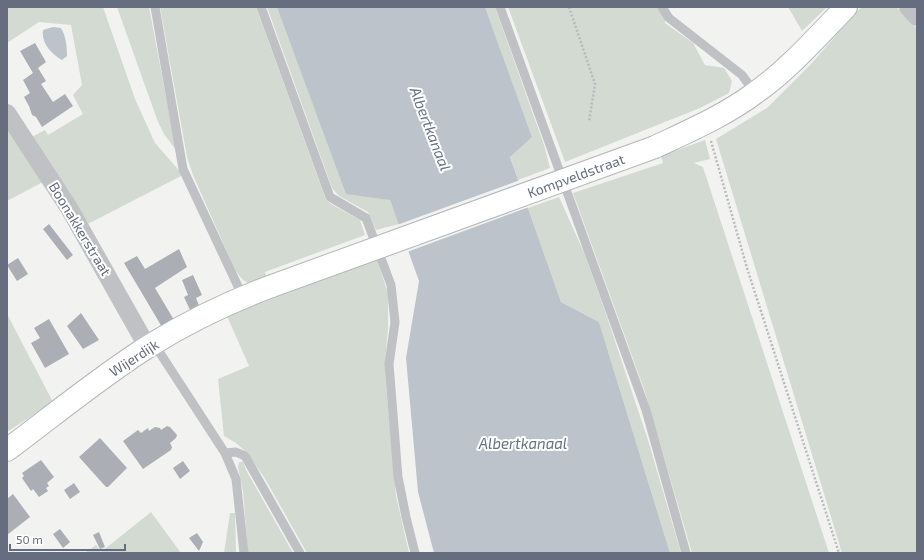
<svg xmlns="http://www.w3.org/2000/svg" width="924" height="560" viewBox="0 0 924 560" font-family="'Exo 2',sans-serif">
<style>
.green{fill:#d2dad1}
.water{fill:#bdc3ca}
.pier{fill:#f2f3f0}
.building{fill:#abafb5}
.lines{fill:none;stroke-linecap:round;stroke-linejoin:round}
.secondary-casing{stroke:#b4b6bc;stroke-width:24}
.path{stroke:#b9babd;stroke-width:2.5;stroke-dasharray:2 2;stroke-linecap:butt}
.lane{stroke:#bfc1c5;stroke-width:9}
.street{stroke:#bfc1c5;stroke-width:18}
.secondary{stroke:#fff;stroke-width:22}
.secondary-bridge-casing{stroke:#b4b6bc;stroke-width:24;stroke-linecap:butt}
.secondary-bridge{stroke:#fff;stroke-width:22}
.labels{text-anchor:middle;stroke-width:4;stroke-linejoin:round;paint-order:stroke}
.street-label{font-size:14px;fill:#656d7e;stroke:#fff}
.water-label{font-size:15px;font-style:italic;fill:#657483;stroke:#fff}
</style>
<rect width="100%" height="100%" fill="#f2f3f0"/>
<!-- green -->
<path class="green" d="M 7,7 L 103,7 L 135,99 L 155,143 L 183,175 L 78,229 L 30,138 L 45,130 L 48,135 L 83,114 L 73,95 L 82,85 L 71,25 L 39,22 L 7,43 Z
M 117,7 L 149,7 L 176,150 L 164,134 L 158,122 Z
M 160,7 L 256,7 L 326,200 L 331,204 L 360,220 L 365,235 L 265,272 L 266,276 L 248,283 L 242,279 L 235,270 L 193,175 L 187,157 Z
M 267,7 L 277,7 L 390,200 L 399,224 L 376,230 L 368,212 L 339,196 L 332,188 Z
M 485,7 L 495,7 L 544,145 L 550,168 L 518,180 L 510,156 L 532,137 Z
M 508,7 L 666,7 L 665,23 L 693,43 L 705,65 L 724,68 L 732,81 L 729,93 L 700,108 L 565,162 Z
M 788,7 L 827,7 L 802,31 Z
M 863,7 L 896,7 L 905,14 L 917,29 L 917,553 L 842,553 L 716,139 L 767,108 L 812,63 L 858,10 Z
M 7,124 L 43,182 L 7,201 Z
M 705,140 L 710,159 L 694,163 L 703,167 L 829,553 L 692,553 L 644,389 L 573,193 L 663,163 L 661,156 Z
M 559,197 L 585,255 L 608,320 L 648,440 L 681,553 L 670,553 L 599,322 L 561,302 L 528,208 Z
M 377,259 L 388,294 L 388,329 L 385,362 L 386,386 L 396,496 L 409,553 L 307,553 L 264,477 L 247,453 L 236,443 L 224,436 L 218,379 L 249,366 L 227,316 Z
M 7,314 L 53,402 L 7,432 Z
M 239,462 L 243,462 L 246,470 L 293,553 L 248,553 L 243,491 L 238,467 Z
M 151,512 L 181,553 L 85,553 L 96,545 L 101,552 Z
M 230,513 L 235,513 L 236,553 L 224,553 Z"/>
<!-- water -->
<path class="water" d="M 277,7 L 485,7 L 532,137 L 510,157 L 561,302 L 599,322 L 670,553 L 434,553 L 418,492 L 406,358 L 419,281 L 390,200 L 346,194 Z
M 53,27 L 61,28 C 66,36 67,47 67,56 L 62,60 C 51,54 41,43 43,30 Z"/>
<!-- pier -->
<path class="pier" d="M 520,180 L 529,207 L 407,252 L 397,225 Z"/>
<!-- building -->
<path class="building" d="M 35,43 L 46,62 L 38,68 L 46,81 L 41,84 L 53,102 L 65,94 L 73,106 L 42,127 L 36,117 L 32,115 L 29,106 L 24,97 L 30,93 L 23,80 L 33,73 L 20,51 Z
M 49,224 L 73,255 L 67,260 L 43,229 Z
M 179,249 L 187,267 L 155,288 L 174,320 L 162,327 L 124,263 L 137,256 L 145,269 Z
M 18,258 L 28,274 L 17,281 L 7,265 Z
M 193,275 L 202,295 L 196,298 L 200,308 L 191,312 L 184,297 L 188,295 L 182,280 Z
M 81,313 L 99,340 L 83,349 L 67,326 Z
M 49,319 L 69,354 L 45,368 L 31,343 L 40,338 L 34,328 Z
M 167,426 L 170,427 L 177,435 L 176,438 L 170,443 L 172,447 L 171,450 L 143,469 L 123,441 L 138,430 L 141,433 L 148,428 L 149,431 L 155,427 L 160,428 L 161,430 Z
M 100,438 L 127,468 L 108,487 L 106,487 L 79,457 Z
M 41,460 L 54,477 L 47,483 L 49,486 L 46,488 L 48,491 L 39,497 L 33,489 L 31,491 L 22,478 L 24,476 L 22,473 Z
M 183,461 L 190,471 L 180,479 L 173,468 Z
M 74,483 L 80,492 L 70,499 L 64,490 Z
M 13,494 L 30,517 L 7,535 L 7,499 Z
M 60,529 L 70,542 L 63,548 L 53,534 Z
M 99,532 L 105,547 L 100,549 L 93,535 Z
M 197,533 L 203,542 L 199,551 L 189,538 Z"/>
<g class="lines">
<defs>
<path id="secondary" d="M 655,147 C 689,131 724,116 755,93 C 789,69 817,37 846,7
M 7,450 C 54,415 100,377 149,346 C 188,322 229,302 272,286"/>
</defs>
<!-- secondary casing -->
<use href="#secondary" class="secondary-casing"/>
<!-- path -->
<path class="path" d="M 569,7 L 595,84 L 589,122
M 711,141 L 747,268 L 839,553"/>
<!-- lane -->
<path class="lane" d="M 155,7 L 183,169 L 243,297
M 261,7 L 330,197 L 366,218 L 391,285 L 395,322 L 389,364 L 398,477 L 406,517 L 415,553
M 500,7 L 646,410 L 686,553
M 662,7 L 669,18 L 742,75 L 755,93
M 149,346 L 160,353 L 225,453 L 236,479 L 244,553
M 225,453 L 236,452 L 245,456 L 300,553"/>
<!-- street -->
<path class="street" d="M 908,7 L 917,17
M 7,113 L 69,208 L 143,339 L 149,346"/>
<!-- secondary -->
<use href="#secondary" class="secondary"/>
<defs>
<path id="secondary-bridge" d="M 272,286 L 655,147"/>
</defs>
<!-- secondary-bridge casing -->
<use href="#secondary-bridge" class="secondary-bridge-casing"/>
<!-- secondary-bridge -->
<use href="#secondary-bridge" class="secondary-bridge"/>
</g>
<g class="labels">
<!-- street labels -->
<g class="street-label">
<text transform="translate(576 176) rotate(-20)" y="5">Kompveldstraat</text>
<text transform="translate(80 229) rotate(59)" y="5">Boonakkerstraat</text>
<text transform="translate(134 358) rotate(-33)" y="5">Wijerdijk</text>
</g>
<!-- water labels -->
<g class="water-label">
<text transform="translate(430 129) rotate(69)" y="5">Albertkanaal</text>
<text x="523" y="449">Albertkanaal</text>
</g>
</g>
<!-- border -->
<rect width="924" height="560" fill="none" stroke="#656d7e" stroke-width="16"/>
<!-- scale -->
<path d="M10 544v6h115v-6" fill="none" stroke="#656d7e" stroke-width="2"/>
<text x="16" y="544" font-size="12" fill="#656d7e" stroke="#ffffff" stroke-width="3" paint-order="stroke">50 m</text>
</svg>
